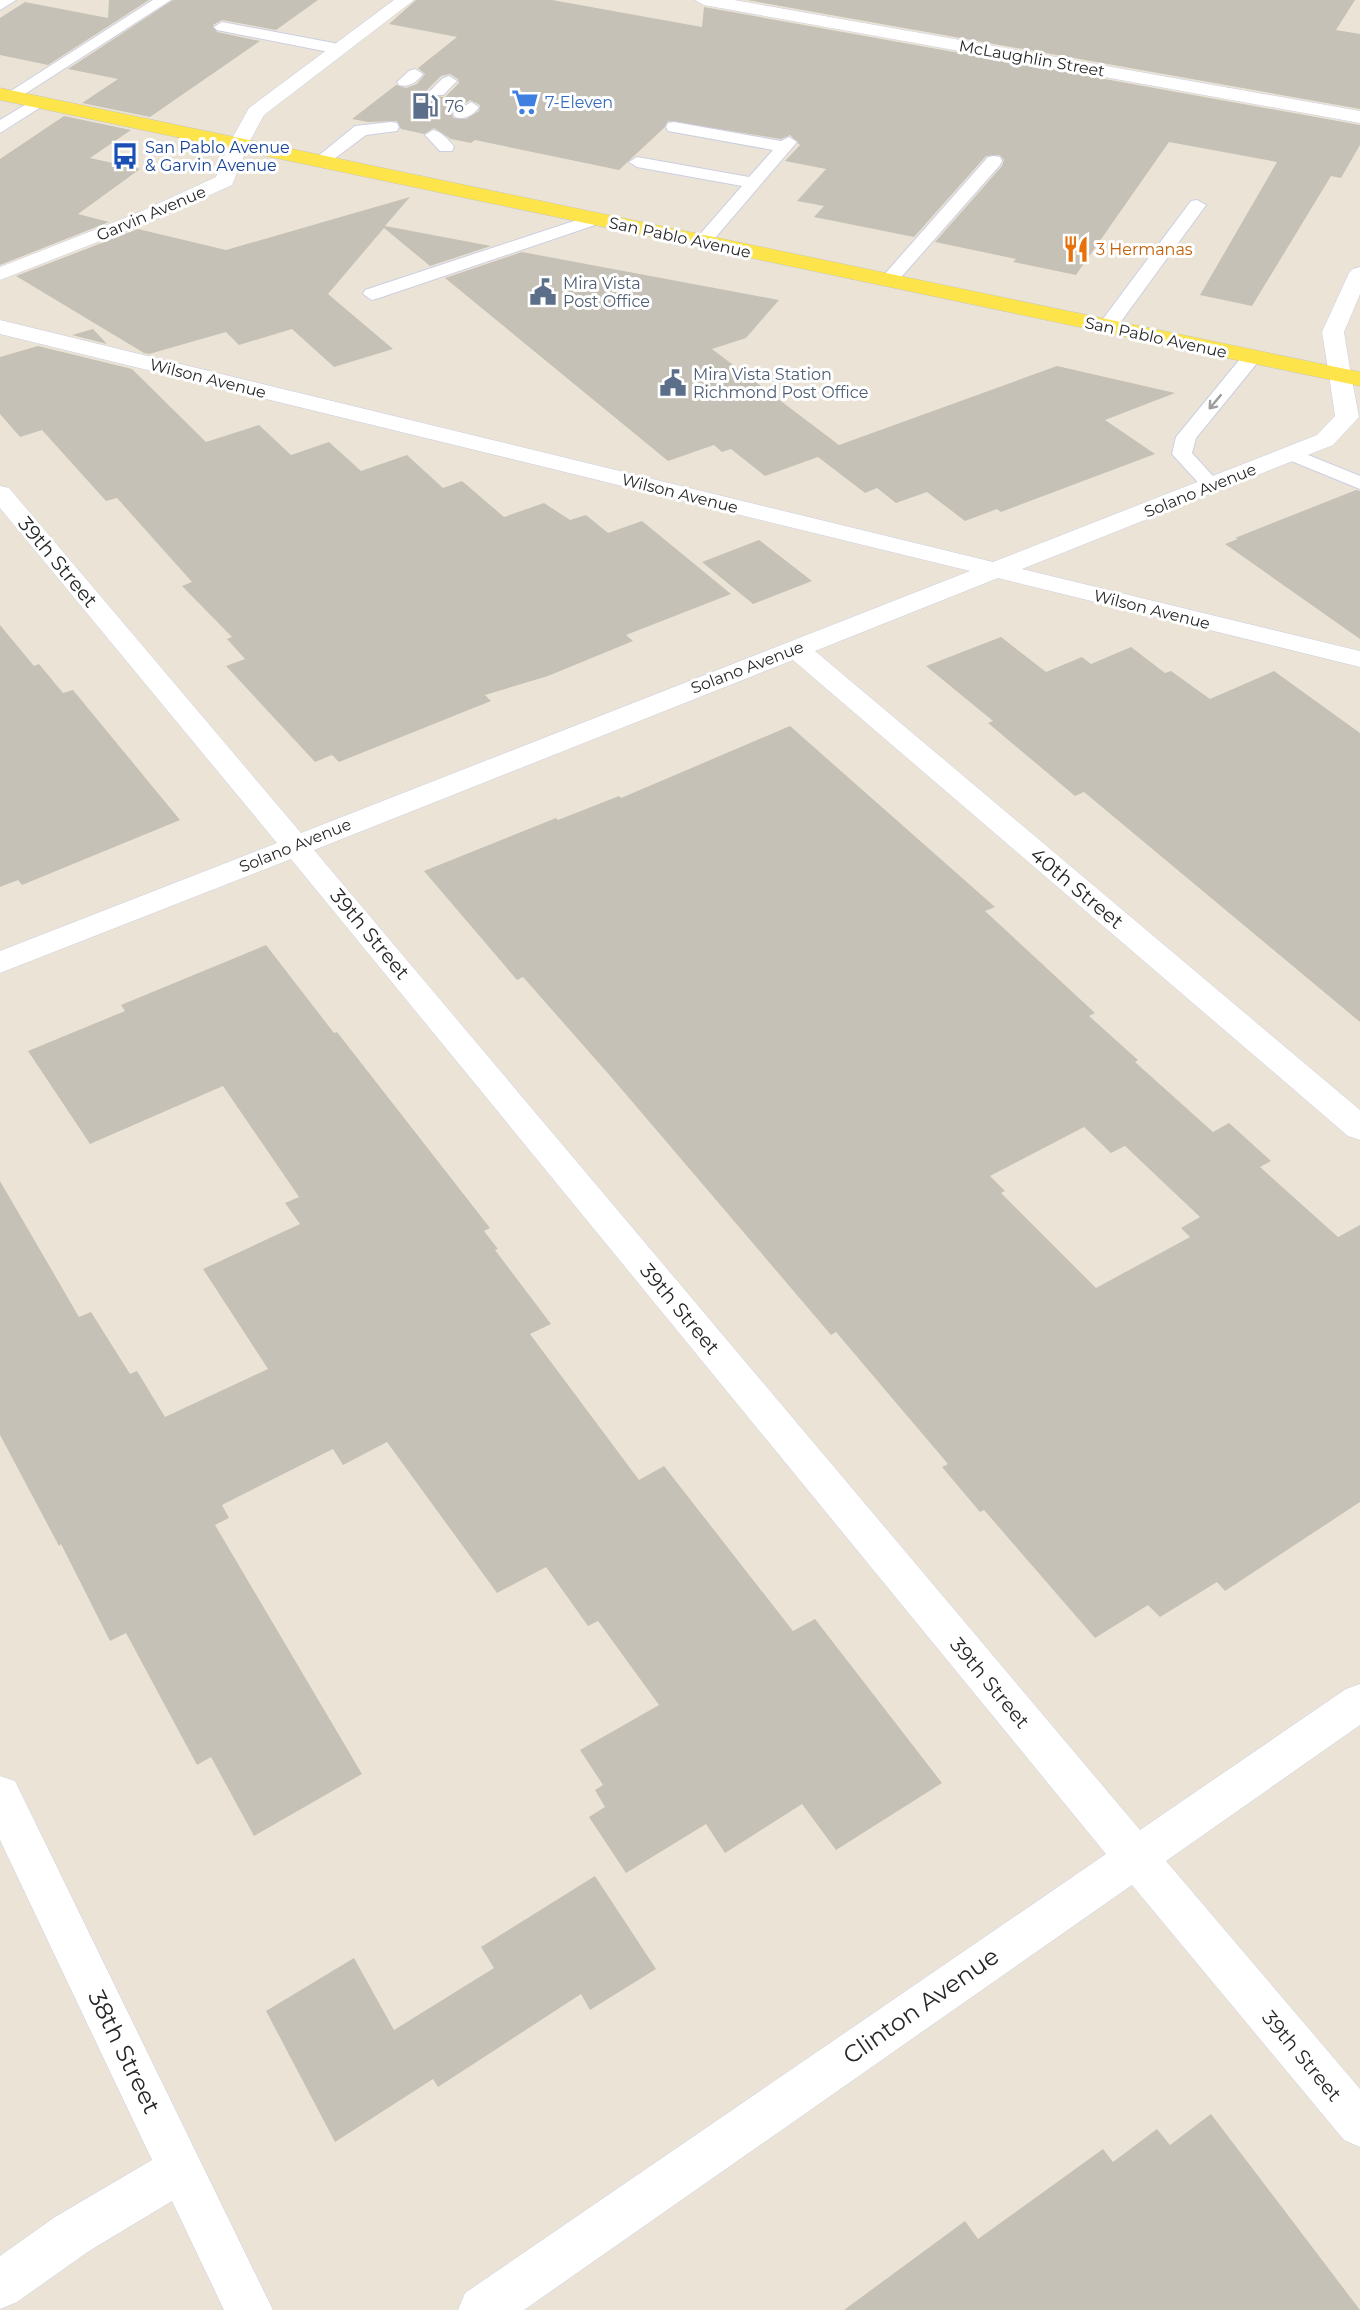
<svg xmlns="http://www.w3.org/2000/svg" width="1360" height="2310" viewBox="0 0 1360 2310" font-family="Montserrat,sans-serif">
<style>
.building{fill:#c6c1b6;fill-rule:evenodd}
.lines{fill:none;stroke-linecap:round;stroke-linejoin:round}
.lane-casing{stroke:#cccee2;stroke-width:2}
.street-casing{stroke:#cccee2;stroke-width:1}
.secondary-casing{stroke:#cccee2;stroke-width:1}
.primary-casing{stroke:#c7c7c7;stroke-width:1}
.lane{fill:#fff;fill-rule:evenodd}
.street{fill:#fff;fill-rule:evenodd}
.secondary{fill:#fff;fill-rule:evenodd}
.primary{fill:#fce44a;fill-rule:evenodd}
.oneway{stroke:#9e9e9e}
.labels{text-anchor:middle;stroke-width:6;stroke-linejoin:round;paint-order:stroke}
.far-street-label{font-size:16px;fill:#272727;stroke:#fff}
.far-shop-label{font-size:16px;fill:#366cbe;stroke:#fff;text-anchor:start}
.far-service-label{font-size:16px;fill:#4e5e75;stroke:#fff;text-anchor:start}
.far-transit-label{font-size:16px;fill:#164399;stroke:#fff;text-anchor:start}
.far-food-label{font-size:16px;fill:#c56008;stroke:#fff;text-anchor:start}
.street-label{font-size:20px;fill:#272727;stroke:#fff}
.near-street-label{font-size:24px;fill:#272727;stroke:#fff}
</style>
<rect width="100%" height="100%" fill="#ebe4d6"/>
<!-- building -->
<path class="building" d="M 109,0 L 149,0 L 48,65 L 0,55 L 0,18 L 25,2 L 108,18 Z
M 173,0 L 318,0 L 276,30 L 222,20 L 213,25 L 217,32 L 260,41 L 150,117 L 82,103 L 118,79 L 68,69 Z
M 416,0 L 552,0 L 702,27 L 704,7 L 1360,125 L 1360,145 L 1341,178 L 1331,176 L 1252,306 L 1200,295 L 1277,162 L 1169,142 L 1076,275 L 1013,262 L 1016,259 L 935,242 L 1002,166 L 1004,160 L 1000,155 L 986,156 L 914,237 L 814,217 L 824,206 L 797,201 L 826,169 L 785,161 L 800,145 L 790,135 L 781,139 L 668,121 L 664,128 L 619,170 L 475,140 L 471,143 L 451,139 L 434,128 L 424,134 L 401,129 L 397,121 L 368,122 L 352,119 L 396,85 L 406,88 L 417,84 L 425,74 L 418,68 L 457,37 L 389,24 ZM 450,74 L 458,79 L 459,83 L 445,97 L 429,96 L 427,90 L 441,76 ZM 470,100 L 480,105 L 479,111 L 466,119 L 453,118 L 452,112 Z
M 747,0 L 1355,0 L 1336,30 L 1360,34 L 1360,109 Z
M 64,116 L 131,130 L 90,158 L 140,169 L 78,214 L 109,222 L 0,265 L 0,159 Z
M 410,197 L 385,226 L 491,246 L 430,266 L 384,228 L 328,294 L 393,349 L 334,367 L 292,329 L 239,345 L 226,332 L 149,354 L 144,353 L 16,276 L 138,229 L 226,250 Z
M 522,252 L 779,300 L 746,338 L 712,349 L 839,445 L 1057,366 L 1175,393 L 1105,420 L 1155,454 L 1001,512 L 997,509 L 965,521 L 927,492 L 896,503 L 877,488 L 865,493 L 818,457 L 765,476 L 731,449 L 722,452 L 714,445 L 668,461 L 445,278 Z
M 93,329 L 107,344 L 72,335 Z
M 38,346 L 132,369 L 206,442 L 259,425 L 291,455 L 329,442 L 361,471 L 407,455 L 443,488 L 462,481 L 504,517 L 544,503 L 570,520 L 586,515 L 608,533 L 642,521 L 731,594 L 626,635 L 633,641 L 548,676 L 485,695 L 491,701 L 339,762 L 332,755 L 315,762 L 226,666 L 245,659 L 227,639 L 232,637 L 182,586 L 192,582 L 117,498 L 106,501 L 42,430 L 20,437 L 0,414 L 0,357 Z
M 1356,490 L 1360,491 L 1360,639 L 1225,544 L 1238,539 L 1235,538 Z
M 759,540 L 812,581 L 753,604 L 702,562 Z
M 0,625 L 34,666 L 39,664 L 63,693 L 73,690 L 180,820 L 22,885 L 18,880 L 0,887 Z
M 1001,637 L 1046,672 L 1082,657 L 1091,664 L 1131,647 L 1165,673 L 1171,671 L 1210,699 L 1274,671 L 1360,733 L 1360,1022 L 1084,792 L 1075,796 L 988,723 L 993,721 L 926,666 Z
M 790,726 L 995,907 L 985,911 L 1095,1013 L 1089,1016 L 1138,1060 L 1135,1062 L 1213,1132 L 1229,1123 L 1271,1161 L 1260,1167 L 1338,1237 L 1360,1225 L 1360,1502 L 1225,1591 L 1217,1582 L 1160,1617 L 1148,1605 L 1095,1638 L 984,1510 L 980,1512 L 942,1467 L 948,1464 L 836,1332 L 831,1335 L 612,1078 L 523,977 L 517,980 L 424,871 L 556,818 L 558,820 L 619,796 L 621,798 ZM 1084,1127 L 1111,1153 L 1125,1146 L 1200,1217 L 1181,1228 L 1190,1237 L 1096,1288 L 1001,1193 L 1005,1191 L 990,1176 Z
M 266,945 L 334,1033 L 337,1032 L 490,1228 L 484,1231 L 498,1249 L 495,1250 L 551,1324 L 530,1334 L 639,1480 L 664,1466 L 793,1631 L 815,1619 L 942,1783 L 836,1850 L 802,1804 L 725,1853 L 706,1824 L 626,1873 L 589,1817 L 605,1807 L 595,1790 L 603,1785 L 580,1750 L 659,1705 L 598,1621 L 588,1626 L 546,1567 L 497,1593 L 387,1442 L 343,1465 L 333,1449 L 222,1505 L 229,1518 L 215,1525 L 362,1774 L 254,1836 L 211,1757 L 197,1765 L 126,1633 L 110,1641 L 61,1544 L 59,1546 L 0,1435 L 0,1181 L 79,1317 L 91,1312 L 130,1374 L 137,1371 L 165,1417 L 268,1369 L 203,1269 L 300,1224 L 285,1203 L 299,1197 L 223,1086 L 90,1144 L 28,1051 L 125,1011 L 121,1005 Z
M 595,1876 L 656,1969 L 590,2010 L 581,1994 L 438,2087 L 433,2079 L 335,2142 L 266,2011 L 354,1958 L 394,2030 L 494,1968 L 481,1947 Z
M 1211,2114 L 1360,2310 L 844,2310 L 965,2221 L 978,2239 L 1103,2149 L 1113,2162 L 1157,2129 L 1170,2145 Z"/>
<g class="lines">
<defs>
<path id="lane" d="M 0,0 L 16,0 L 0,10 Z
M 153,0 L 171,0 L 17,99 L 5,99 L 3,96 Z
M 222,22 L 339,44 L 347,49 L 339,54 L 217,30 L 214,27 Z
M 415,69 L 423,74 C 417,82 409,88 399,85 L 397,82 L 409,71 Z
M 449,76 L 457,81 L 443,95 L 431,95 L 429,92 L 443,78 Z
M 38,97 L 46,102 L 44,105 L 0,133 L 0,120 Z
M 471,102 L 479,107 C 474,115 465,120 455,117 L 453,114 Z
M 391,122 L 397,123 L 399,127 L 397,131 L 366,135 L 326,165 L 314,165 L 312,161 L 355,126 Z
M 674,122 L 781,141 L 789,137 L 797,142 L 709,245 L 703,246 L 694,241 L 742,186 L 637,167 L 629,162 L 637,157 L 749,177 L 773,150 L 668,131 L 666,127 L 668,123 Z
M 433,130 C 442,132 449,140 454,147 L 452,151 L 440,151 L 425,135 Z
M 994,156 L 1000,157 L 1002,161 L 1000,165 L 895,284 L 883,284 L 880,280 L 883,276 L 988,157 Z
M 1197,200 L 1206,205 L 1114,331 L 1100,331 L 1098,327 L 1100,323 L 1191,201 Z
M 595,214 L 601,215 L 604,219 L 601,223 L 379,298 L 372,300 L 363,294 L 365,290 Z
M 1252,351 L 1262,357 L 1196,438 L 1192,453 L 1222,486 L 1219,490 L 1205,490 L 1172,454 L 1176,437 L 1245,353 Z
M 1291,448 L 1360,476 L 1360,489 L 1284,458 L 1281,454 L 1284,450 Z"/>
<path id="street" d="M 394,0 L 414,0 L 264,115 L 246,148 L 232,148 L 229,144 L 249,108 Z
M 695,0 L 734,0 L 1360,111 L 1360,123 L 704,5 Z
M 0,320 L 993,562 L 1317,435 L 1335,416 L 1329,375 L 1332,370 L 1348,370 L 1351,375 L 1359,417 L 1333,445 L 1022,569 L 1360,651 L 1360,667 L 998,578 L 815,651 L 1360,1110 L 1360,1140 L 1348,1136 L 793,660 L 314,850 L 1140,1830 L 1346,1689 L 1360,1684 L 1360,1725 L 1166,1861 L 1360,2089 L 1360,2147 L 1344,2140 L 1132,1885 L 524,2310 L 458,2310 L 465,2293 L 1106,1854 L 291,859 L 0,973 L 0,951 L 277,843 L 0,508 L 0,486 L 9,488 L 301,833 L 970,571 L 0,334 Z
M 0,1776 L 15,1781 L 273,2310 L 224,2310 L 172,2201 L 89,2251 L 17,2302 L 0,2309 L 0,2256 L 55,2217 L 152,2160 L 0,1840 Z"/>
<path id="secondary" d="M 239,138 L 249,144 L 232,185 L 154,220 L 0,280 L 0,267 L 140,212 L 216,177 L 229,144 Z
M 1360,267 L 1360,294 L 1344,332 L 1351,375 L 1348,380 L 1332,380 L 1329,375 L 1322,332 L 1349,273 L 1353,269 Z"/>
<path id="primary" d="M 0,88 L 1360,372 L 1360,386 L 0,100 Z"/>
</defs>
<!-- lane casing -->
<use href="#lane" class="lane-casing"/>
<!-- street casing -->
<use href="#street" class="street-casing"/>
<!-- secondary casing -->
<use href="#secondary" class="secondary-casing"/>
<!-- primary casing -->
<use href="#primary" class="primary-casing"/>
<!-- lane -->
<use href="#lane" class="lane"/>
<!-- street -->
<use href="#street" class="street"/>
<!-- secondary -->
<use href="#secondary" class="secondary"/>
<!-- primary -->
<use href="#primary" class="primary"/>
</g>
<!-- one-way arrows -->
<defs><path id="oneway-shaft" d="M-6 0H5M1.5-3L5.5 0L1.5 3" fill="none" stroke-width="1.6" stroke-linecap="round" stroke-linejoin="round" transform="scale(1.5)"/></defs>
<use class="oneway" href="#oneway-shaft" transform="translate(1215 402) rotate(130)"/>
<!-- icons -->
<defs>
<symbol id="supermarket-bare" viewBox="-9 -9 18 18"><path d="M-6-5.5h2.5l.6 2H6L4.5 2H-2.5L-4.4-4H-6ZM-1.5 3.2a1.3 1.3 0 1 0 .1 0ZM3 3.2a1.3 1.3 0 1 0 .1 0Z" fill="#3f7fe0" stroke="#fff" stroke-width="2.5" paint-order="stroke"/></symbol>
<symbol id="fuel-bare" viewBox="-9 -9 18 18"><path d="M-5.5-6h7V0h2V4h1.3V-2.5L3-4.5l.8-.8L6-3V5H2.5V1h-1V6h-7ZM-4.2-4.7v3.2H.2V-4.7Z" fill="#5c6f8a" stroke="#fff" stroke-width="2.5" paint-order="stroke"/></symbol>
<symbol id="bus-bare" viewBox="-9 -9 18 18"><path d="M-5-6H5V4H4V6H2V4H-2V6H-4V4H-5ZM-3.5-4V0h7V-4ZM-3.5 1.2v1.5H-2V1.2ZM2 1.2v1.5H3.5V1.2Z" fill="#1a4fb4" stroke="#fff" stroke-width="2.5" paint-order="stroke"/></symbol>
<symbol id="restaurant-bare" viewBox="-9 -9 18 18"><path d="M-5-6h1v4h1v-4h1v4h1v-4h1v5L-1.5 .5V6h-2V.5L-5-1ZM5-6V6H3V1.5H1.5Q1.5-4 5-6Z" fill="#e8710a" stroke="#fff" stroke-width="2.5" paint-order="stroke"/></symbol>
<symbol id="civic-bare" viewBox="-9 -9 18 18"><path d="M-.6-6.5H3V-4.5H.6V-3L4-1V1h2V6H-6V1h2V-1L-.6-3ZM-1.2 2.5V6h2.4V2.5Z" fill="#5c6f8a" stroke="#fff" stroke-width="2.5" paint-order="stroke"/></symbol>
</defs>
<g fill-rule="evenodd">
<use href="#supermarket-bare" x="506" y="83" width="38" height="38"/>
<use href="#fuel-bare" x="406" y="87" width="38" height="38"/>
<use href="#bus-bare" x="106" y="137" width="38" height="38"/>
<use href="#restaurant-bare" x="1057" y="230" width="38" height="38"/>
<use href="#civic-bare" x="524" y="273" width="38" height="38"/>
<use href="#civic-bare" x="654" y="364" width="38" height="38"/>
</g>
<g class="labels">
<!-- far-street labels -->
<g class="far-street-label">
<text transform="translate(1032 58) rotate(10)" y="6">McLaughlin Street</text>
<text transform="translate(151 213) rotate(-23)" y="6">Garvin Avenue</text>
<text transform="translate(680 237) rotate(12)" y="6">San Pablo Avenue</text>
<text transform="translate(1156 337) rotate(12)" y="6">San Pablo Avenue</text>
<text transform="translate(208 378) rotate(14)" y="6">Wilson Avenue</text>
<text transform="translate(1200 490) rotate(-22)" y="6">Solano Avenue</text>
<text transform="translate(680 493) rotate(14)" y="6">Wilson Avenue</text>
<text transform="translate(1152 609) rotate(14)" y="6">Wilson Avenue</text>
<text transform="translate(747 667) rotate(-21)" y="6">Solano Avenue</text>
<text transform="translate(295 845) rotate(-22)" y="6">Solano Avenue</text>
</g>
<!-- far-shop labels -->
<g class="far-shop-label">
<text x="545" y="108">7-Eleven</text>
</g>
<!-- far-service labels -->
<g class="far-service-label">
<text x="445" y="112">76</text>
<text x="563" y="289">Mira Vista<tspan x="563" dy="18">Post Office</tspan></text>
<text x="693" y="380">Mira Vista Station<tspan x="693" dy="18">Richmond Post Office</tspan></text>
</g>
<!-- far-transit labels -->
<g class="far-transit-label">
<text x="145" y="153">San Pablo Avenue<tspan x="145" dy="18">&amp; Garvin Avenue</tspan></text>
</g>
<!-- far-food labels -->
<g class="far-food-label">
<text x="1096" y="255">3 Hermanas</text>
</g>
<!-- street labels -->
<g class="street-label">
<text transform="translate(58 562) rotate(50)" y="7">39th Street</text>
<text transform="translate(1077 888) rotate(40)" y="7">40th Street</text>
<text transform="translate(370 934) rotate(50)" y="7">39th Street</text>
<text transform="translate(680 1309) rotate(50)" y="7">39th Street</text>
<text transform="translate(990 1683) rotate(50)" y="7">39th Street</text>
<text transform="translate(1302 2056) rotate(50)" y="7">39th Street</text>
</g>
<!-- near-street labels -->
<g class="near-street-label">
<text transform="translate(921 2006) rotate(-35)" y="8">Clinton Avenue</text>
<text transform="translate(124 2052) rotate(64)" y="8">38th Street</text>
</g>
</g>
</svg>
